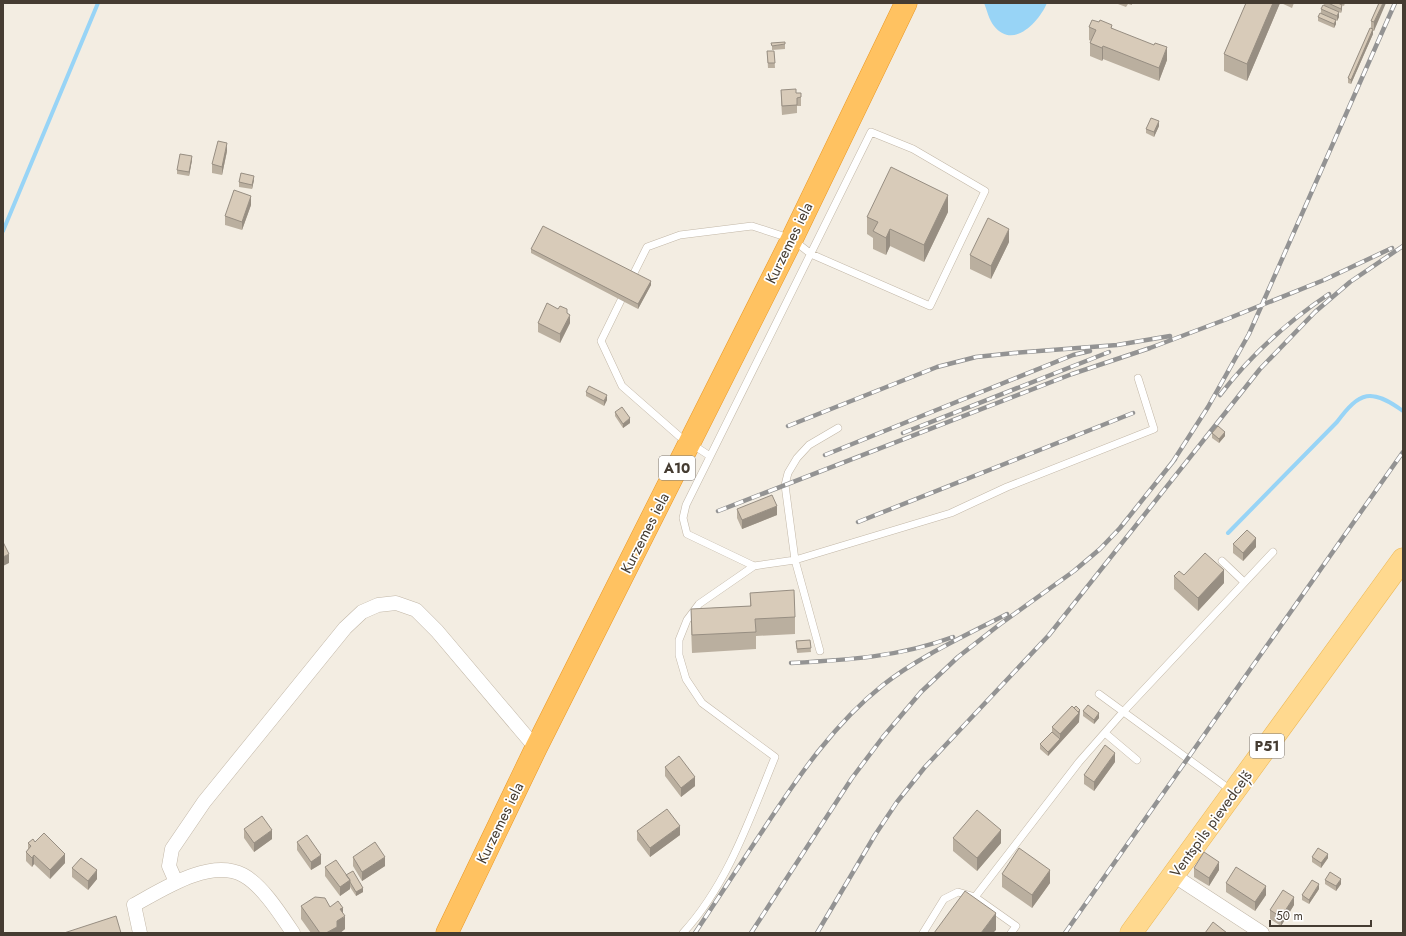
<svg xmlns="http://www.w3.org/2000/svg" width="1406" height="936" viewBox="0 0 1406 936" font-family="Jost,sans-serif">
<style>
.water{fill:#98d4f6}
.lines{fill:none;stroke-linecap:round;stroke-linejoin:round}
.stream{stroke:#98d4f6;stroke-width:4}
.lane-casing{stroke:#c2b7a7;stroke-width:8}
.street-casing{stroke:#c2b7a7;stroke-width:15}
.primary-casing{stroke:#edb855;stroke-width:23}
.highway-casing{stroke:#ea9824;stroke-width:23}
.lane{stroke:#fff;stroke-width:7}
.street{stroke:#fff;stroke-width:14}
.primary{stroke:#ffd98f;stroke-width:22}
.highway{stroke:#ffc261;stroke-width:22}
.rail-casing{stroke:#939393;stroke-width:4.5}
.rail{stroke:#fff;stroke-width:3;stroke-dasharray:9;stroke-linecap:butt}
.wall{fill:#baaf9f}
.shaded-wall{fill:#978e82}
.building{fill:#d8cbb9;stroke:#978e82}
.labels{text-anchor:middle;stroke-width:3.5;stroke-linejoin:round;paint-order:stroke}
.shield{fill:#fff;stroke:#7d7670;stroke-width:1}
.shield-label{font-size:14px;font-weight:bold;fill:#453c32}
.street-label{font-size:15px;fill:#453c32;stroke:#fff}
</style>
<rect width="100%" height="100%" fill="#f3ede2"/>
<!-- water -->
<path class="water" d="M 984,3 L 1047,3 C 1039,22 1013,50 994,26 C 989,20 987,10 984,3 Z"/>
<g class="lines">
<!-- stream -->
<path class="stream" d="M 3,231 L 98,3
M 1228,533 L 1337,422 C 1360,391 1371,388 1403,411"/>
<defs>
<path id="lane" d="M 630,281 L 647,247 L 680,235 L 752,226 L 792,239 L 811,254 L 930,306 L 985,191 L 913,149 L 871,132 L 686,505 L 683,518 L 687,534 L 754,566 L 795,560 L 951,513 L 1007,487 L 1154,429 L 1138,378
M 625,292 L 601,341 L 622,386 L 679,436 L 710,456
M 1222,561 L 1244,582
M 820,651 L 795,560 L 785,485 L 788,473 L 797,458 L 809,445 L 838,428
M 1099,694 L 1232,791
M 1105,733 L 1137,760
M 975,897 L 1079,762 L 1123,712 L 1273,552
M 683,933 C 728,884 750,818 775,757 L 702,703 L 686,679 L 679,655 L 679,640 L 687,620 L 699,604 L 754,566
M 923,933 L 944,899 L 958,892 L 975,897 L 1016,926 L 1011,933"/>
<path id="street" d="M 1173,875 L 1262,933
M 176,882 L 169,866 L 172,849 L 204,802 L 345,628 L 362,612 L 378,605 L 396,603 L 416,610 L 437,631 L 536,748
M 140,933 L 134,905 C 163,889 210,858 243,875 C 262,885 281,915 293,933"/>
<path id="primary" d="M 1131,933 L 1403,559"/>
<path id="highway" d="M 447,933 L 536,748 L 792,239 L 906,3"/>
</defs>
<!-- lane casing -->
<use href="#lane" class="lane-casing"/>
<!-- street casing -->
<use href="#street" class="street-casing"/>
<!-- primary casing -->
<use href="#primary" class="primary-casing"/>
<!-- highway casing -->
<use href="#highway" class="highway-casing"/>
<!-- lane -->
<use href="#lane" class="lane"/>
<!-- street -->
<use href="#street" class="street"/>
<!-- primary -->
<use href="#primary" class="primary"/>
<!-- highway -->
<use href="#highway" class="highway"/>
<defs>
<path id="rail" d="M 1220,395 C 1251,355 1287,322 1329,294
M 788,426 L 937,367 L 976,357 L 1014,353 L 1117,345 L 1170,336
M 903,433 L 1109,352
M 825,455 L 1073,355 L 1090,351
M 1172,463 L 1208,407 L 1249,334 L 1395,3
M 718,511 L 1072,374 L 1150,348 L 1227,319 L 1324,280 L 1392,248
M 858,522 L 1133,413
M 791,663 C 848,660 899,657 953,637
M 695,933 C 718,898 742,862 765,827 C 800,774 834,724 883,685 C 920,656 965,636 1007,614
M 751,933 L 852,778 L 883,737 L 921,692 L 958,657 L 999,625 L 1074,571 L 1100,549 L 1120,528 L 1175,459
M 817,933 L 875,835 L 897,802 L 925,767 L 1049,635 L 1260,369 L 1315,312 L 1350,282 L 1403,246
M 1065,933 L 1403,452"/>
</defs>
<!-- rail casing -->
<use href="#rail" class="rail-casing"/>
<!-- rail -->
<use href="#rail" class="rail"/>
</g>
<!-- wall -->
<path class="wall" d="M 1118,3 L 1132,3 L 1132,5 L 1128,4 L 1126,7 L 1118,4 Z
M 1246,3 L 1280,3 L 1247,81 L 1224,71 L 1224,54 Z
M 1281,3 L 1294,3 L 1292,8 Z
M 1324,3 L 1345,3 L 1344,6 L 1342,5 L 1342,9 L 1341,13 L 1339,12 L 1339,17 L 1337,21 L 1336,20 L 1336,24 L 1334,28 L 1318,21 L 1318,17 L 1321,14 L 1321,9 L 1324,6 Z
M 1379,3 L 1374,31 L 1373,31 L 1373,34 L 1351,84 L 1348,83 L 1348,78 L 1371,29 L 1371,21 Z
M 1099,22 L 1112,28 L 1167,60 L 1159,81 L 1103,59 L 1102,61 L 1090,56 L 1090,43 L 1091,41 L 1089,40 L 1089,27 Z
M 785,44 L 785,49 L 772,50 L 772,46 Z
M 767,51 L 774,51 L 775,68 L 768,68 Z
M 781,90 L 796,93 L 801,97 L 801,106 L 797,106 L 797,113 L 782,115 L 781,99 Z
M 1159,126 L 1154,137 L 1146,133 L 1146,129 Z
M 227,151 L 222,175 L 212,173 L 212,164 Z
M 192,160 L 189,176 L 177,174 L 177,170 Z
M 254,180 L 252,189 L 239,187 L 239,182 Z
M 251,205 L 242,230 L 225,225 L 225,216 Z
M 948,212 L 924,262 L 890,246 L 886,255 L 873,249 L 873,238 L 867,234 L 867,217 Z
M 1009,242 L 991,279 L 970,269 L 970,255 Z
M 531,249 L 651,285 L 638,309 L 531,253 Z
M 558,309 L 567,313 L 570,323 L 560,343 L 538,332 L 538,323 Z
M 586,392 L 607,400 L 604,406 L 586,396 Z
M 615,412 L 630,423 L 623,428 L 615,416 Z
M 1212,433 L 1225,436 L 1219,443 L 1212,438 Z
M 737,509 L 777,515 L 742,529 L 737,518 Z
M 1233,544 L 1256,547 L 1243,561 L 1233,553 Z
M 1174,576 L 1224,583 L 1198,611 L 1174,589 Z
M 750,593 L 795,617 L 795,634 L 756,636 L 756,649 L 692,653 L 691,626 L 691,609 L 750,606 Z
M 810,640 L 811,652 L 797,653 L 796,641 Z
M 1083,711 L 1099,718 L 1094,724 L 1083,716 Z
M 1080,714 L 1079,715 L 1079,722 L 1048,756 L 1040,749 L 1040,744 L 1052,732 L 1052,727 Z
M 1115,762 L 1094,791 L 1084,784 L 1084,775 Z
M 665,767 L 695,786 L 681,797 L 665,776 Z
M 244,829 L 272,839 L 254,852 L 244,838 Z
M 637,831 L 680,835 L 650,857 L 637,840 Z
M 953,838 L 1001,843 L 977,871 L 953,851 Z
M 35,842 L 65,863 L 50,879 L 34,864 L 32,867 L 26,861 L 26,852 L 28,849 L 28,843 Z
M 297,842 L 321,864 L 311,870 L 297,850 Z
M 353,857 L 385,866 L 362,881 L 353,866 Z
M 1312,857 L 1328,858 L 1321,868 L 1312,862 Z
M 325,867 L 346,875 L 363,892 L 356,896 L 350,887 L 350,889 L 340,896 L 325,876 Z
M 72,868 L 97,879 L 88,890 L 72,877 Z
M 1194,868 L 1219,870 L 1209,886 L 1194,877 Z
M 1002,874 L 1050,883 L 1032,908 L 1002,887 Z
M 1325,880 L 1341,884 L 1336,891 L 1325,884 Z
M 1226,883 L 1266,895 L 1255,911 L 1226,892 Z
M 1319,889 L 1309,904 L 1302,900 L 1302,895 Z
M 1294,905 L 1281,926 L 1270,919 L 1270,910 Z
M 301,906 L 330,907 L 343,913 L 345,929 L 340,933 L 311,933 L 301,919 Z"/>
<!-- shaded-wall -->
<path class="shaded-wall" d="M 1273,3 L 1280,3 L 1247,81 L 1247,64 Z
M 1383,3 L 1386,3 L 1374,31 L 1374,22 Z
M 1342,5 L 1342,9 L 1341,13 L 1341,9 Z
M 1339,12 L 1339,17 L 1337,21 L 1337,16 Z
M 1336,20 L 1336,24 L 1334,28 L 1334,24 Z
M 1373,29 L 1373,34 L 1351,84 L 1351,80 Z
M 1103,46 L 1103,59 L 1102,61 L 1102,48 Z
M 1167,47 L 1167,60 L 1159,81 L 1159,68 Z
M 1159,121 L 1159,126 L 1154,137 L 1154,132 Z
M 227,143 L 227,151 L 222,175 L 222,167 Z
M 192,156 L 192,160 L 189,176 L 189,172 Z
M 254,176 L 254,180 L 252,189 L 252,185 Z
M 948,195 L 948,212 L 924,262 L 924,245 Z
M 251,196 L 251,205 L 242,230 L 242,222 Z
M 890,229 L 890,246 L 886,255 L 886,238 Z
M 1009,229 L 1009,242 L 991,279 L 991,266 Z
M 651,281 L 651,285 L 638,309 L 638,304 Z
M 570,315 L 570,323 L 560,343 L 560,334 Z
M 607,395 L 607,400 L 604,406 L 604,401 Z
M 630,418 L 630,423 L 623,428 L 623,424 Z
M 1225,432 L 1225,436 L 1219,443 L 1219,439 Z
M 777,506 L 777,515 L 742,529 L 742,520 Z
M 1256,538 L 1256,547 L 1243,561 L 1243,553 Z
M 9,554 L 9,563 L 3,566 L 3,557 Z
M 1224,570 L 1224,583 L 1198,611 L 1198,598 Z
M 1080,710 L 1079,722 L 1048,756 L 1048,752 L 1060,739 L 1060,734 L 1075,714 Z
M 1099,713 L 1099,718 L 1094,724 L 1094,720 Z
M 1115,753 L 1115,762 L 1094,791 L 1094,782 Z
M 695,777 L 695,786 L 681,797 L 681,788 Z
M 680,826 L 680,835 L 650,857 L 650,848 Z
M 272,830 L 272,839 L 254,852 L 254,843 Z
M 1001,830 L 1001,843 L 977,871 L 977,858 Z
M 65,854 L 65,863 L 50,879 L 50,870 Z
M 1328,854 L 1328,858 L 1321,868 L 1321,863 Z
M 34,855 L 34,864 L 32,867 L 32,858 Z
M 321,855 L 321,864 L 311,870 L 311,862 Z
M 385,857 L 385,866 L 362,881 L 362,872 Z
M 1219,862 L 1219,870 L 1209,886 L 1209,878 Z
M 97,870 L 97,879 L 88,890 L 88,881 Z
M 1050,870 L 1050,883 L 1032,908 L 1032,895 Z
M 1341,879 L 1341,884 L 1336,891 L 1336,886 Z
M 350,880 L 350,889 L 340,896 L 340,887 Z
M 1319,884 L 1319,889 L 1309,904 L 1309,900 Z
M 1266,886 L 1266,895 L 1255,911 L 1255,902 Z
M 363,888 L 363,892 L 356,896 L 356,892 Z
M 1294,897 L 1294,905 L 1281,926 L 1281,917 Z
M 343,908 L 343,918 L 345,916 L 345,929 L 340,933 L 337,933 L 337,921 L 340,909 Z
M 996,913 L 996,930 L 993,933 L 981,933 Z
M 337,927 L 337,933 L 326,933 Z"/>
<!-- building -->
<path class="building" d="M 1246,3 L 1273,3 L 1247,64 L 1224,54 Z
M 1328,3 L 1338,3 L 1342,5 L 1341,9 Z
M 1379,3 L 1383,3 L 1374,22 L 1371,21 Z
M 1323,5 L 1339,12 L 1337,16 L 1321,9 Z
M 1320,13 L 1336,20 L 1334,24 L 1318,17 Z
M 1092,20 L 1099,22 L 1100,20 L 1112,25 L 1111,28 L 1154,45 L 1155,43 L 1167,47 L 1159,68 L 1103,46 L 1102,48 L 1090,43 L 1096,30 L 1089,27 Z
M 1370,28 L 1373,29 L 1351,80 L 1348,78 Z
M 785,42 L 785,44 L 772,46 L 771,43 Z
M 767,51 L 774,51 L 775,63 L 768,63 Z
M 796,89 L 796,93 L 801,93 L 801,97 L 797,98 L 797,105 L 782,106 L 781,90 Z
M 1151,118 L 1159,121 L 1154,132 L 1146,129 Z
M 218,141 L 227,143 L 222,167 L 212,164 Z
M 180,154 L 192,156 L 189,172 L 177,170 Z
M 891,167 L 948,195 L 924,245 L 890,229 L 886,238 L 873,231 L 878,222 L 867,217 Z
M 241,173 L 254,176 L 252,185 L 239,182 Z
M 234,190 L 251,196 L 242,222 L 225,216 Z
M 988,218 L 1009,229 L 991,266 L 970,255 Z
M 543,226 L 651,281 L 638,304 L 531,249 Z
M 547,303 L 558,309 L 560,306 L 567,309 L 567,313 L 570,315 L 560,334 L 538,323 Z
M 589,386 L 607,395 L 604,401 L 586,392 Z
M 622,407 L 630,418 L 623,424 L 615,412 Z
M 1218,426 L 1225,432 L 1219,439 L 1212,433 Z
M 772,495 L 777,506 L 742,520 L 737,509 Z
M 1247,530 L 1256,538 L 1243,553 L 1233,544 Z
M 3,542 L 9,554 L 3,557 Z
M 1205,553 L 1224,570 L 1198,598 L 1174,576 L 1179,571 L 1184,575 Z
M 794,590 L 795,617 L 755,619 L 756,632 L 692,635 L 691,609 L 751,606 L 750,593 Z
M 810,640 L 811,648 L 797,649 L 796,641 Z
M 1088,705 L 1099,713 L 1094,720 L 1083,711 Z
M 1072,706 L 1079,713 L 1060,734 L 1052,727 Z
M 1076,706 L 1080,710 L 1078,712 L 1074,708 Z
M 1052,732 L 1060,739 L 1048,752 L 1040,744 Z
M 1105,745 L 1115,753 L 1094,782 L 1084,775 Z
M 679,756 L 695,777 L 681,788 L 665,767 Z
M 667,809 L 680,826 L 650,848 L 637,831 Z
M 977,810 L 1001,830 L 977,858 L 953,838 Z
M 262,816 L 272,830 L 254,843 L 244,829 Z
M 44,833 L 65,854 L 50,870 L 34,855 L 32,858 L 26,852 L 31,846 L 28,843 L 33,839 L 35,842 Z
M 307,835 L 321,855 L 311,862 L 297,842 Z
M 375,842 L 385,857 L 362,872 L 353,857 Z
M 1019,848 L 1050,870 L 1032,895 L 1002,874 Z
M 1318,848 L 1328,854 L 1321,863 L 1312,857 Z
M 1204,852 L 1219,862 L 1209,878 L 1194,868 Z
M 81,858 L 97,870 L 88,881 L 72,868 Z
M 336,860 L 350,880 L 340,887 L 325,867 Z
M 1236,867 L 1266,886 L 1255,902 L 1226,883 Z
M 353,871 L 363,888 L 356,892 L 350,882 L 350,880 L 346,875 Z
M 1330,872 L 1341,879 L 1336,886 L 1325,880 Z
M 1312,880 L 1319,884 L 1309,900 L 1302,895 Z
M 1283,890 L 1294,897 L 1281,917 L 1270,910 Z
M 965,891 L 996,913 L 981,933 L 934,933 Z
M 315,897 L 325,898 L 330,907 L 338,901 L 343,908 L 340,909 L 345,916 L 337,921 L 337,927 L 326,933 L 320,933 L 301,906 Z
M 116,916 L 121,933 L 64,933 Z
M 1213,922 L 1227,933 L 1205,933 Z"/>
<g class="labels">
<!-- shield labels -->
<g class="shield">
<rect x="659" y="456" width="36" height="24" rx="3"/>
<rect x="1250" y="734" width="34" height="24" rx="3"/>
</g>
<g class="shield-label">
<text x="677" y="473">A10</text>
<text x="1267" y="751">P51</text>
</g>
<!-- street labels -->
<g class="street-label">
<text transform="translate(789 243) rotate(-64)" y="5">Kurzemes iela</text>
<text transform="translate(645 533) rotate(-63)" y="5">Kurzemes iela</text>
<text transform="translate(500 823) rotate(-64)" y="5">Kurzemes iela</text>
<text transform="translate(1211 824) rotate(-54)" y="5">Ventspils pievedceļš</text>
</g>
</g>
<!-- border -->
<rect width="1406" height="936" fill="none" stroke="#453c32" stroke-width="8"/>
<!-- scale -->
<path d="M1270 920v6h101v-6" fill="none" stroke="#453c32" stroke-width="2"/>
<text x="1276" y="920" font-size="12" fill="#453c32" stroke="#ffffff" stroke-width="3" paint-order="stroke">50 m</text>
</svg>
